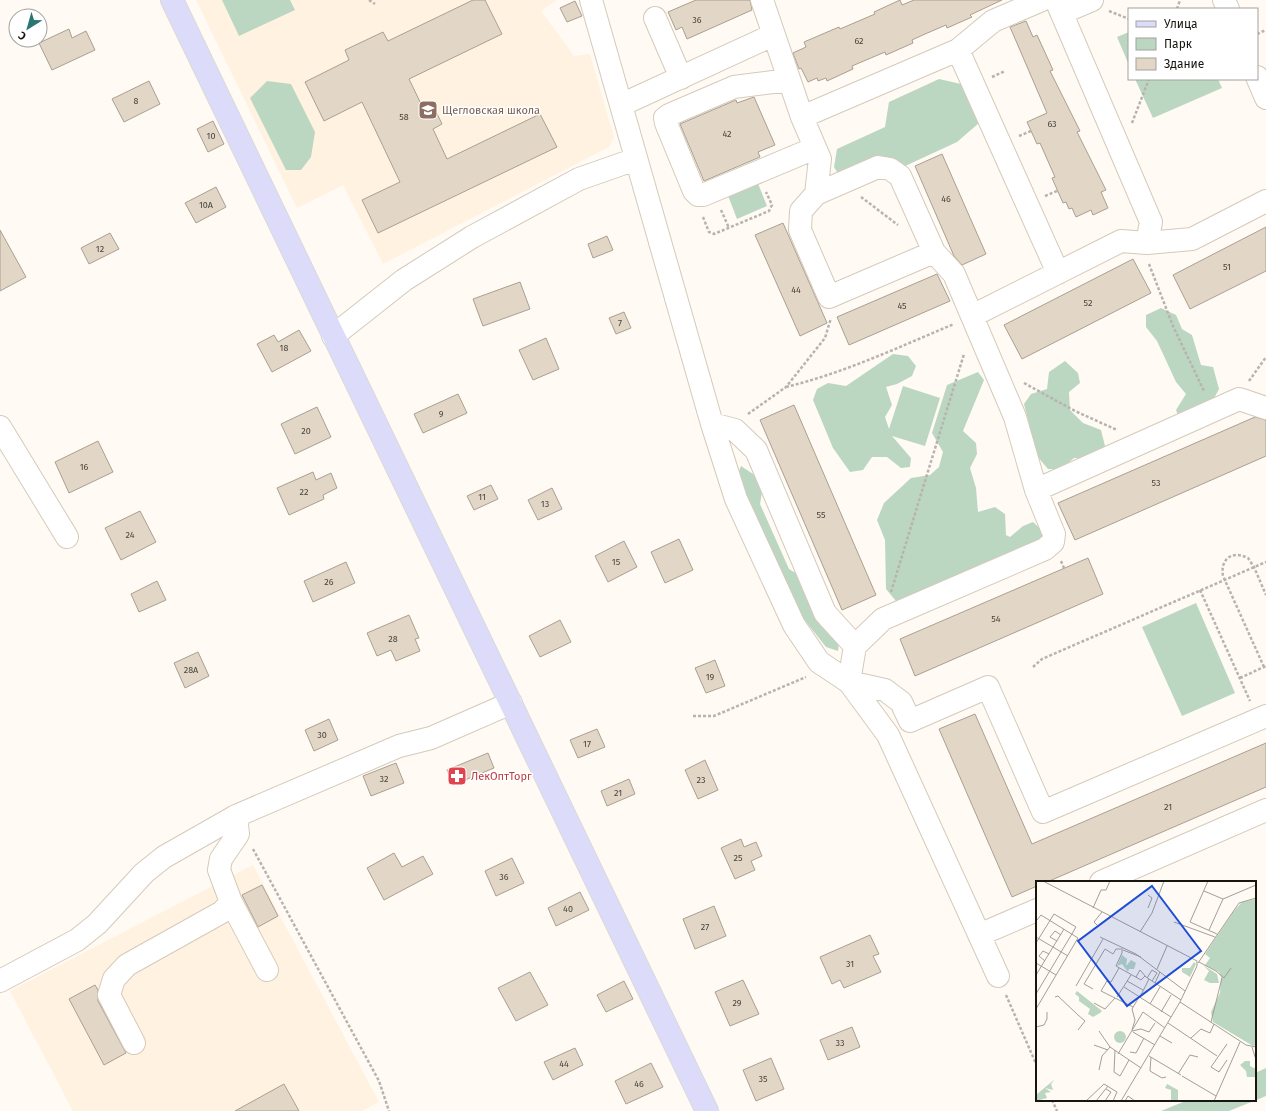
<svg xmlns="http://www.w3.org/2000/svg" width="1266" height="1111" viewBox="0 0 1266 1111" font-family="'Fira Sans',sans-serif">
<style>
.built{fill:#fff2e0}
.green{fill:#bbd7c1}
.building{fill:#e2d7c7;stroke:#aa9f90}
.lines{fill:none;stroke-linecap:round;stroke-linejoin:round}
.minor-casing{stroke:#d5caba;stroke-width:24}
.major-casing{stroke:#dad9d9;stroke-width:24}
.path{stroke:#b8b3ae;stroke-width:2.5;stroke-dasharray:3 2;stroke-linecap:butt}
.minor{stroke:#fff;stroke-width:22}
.major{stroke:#dcdcfa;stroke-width:22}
.labels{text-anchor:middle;stroke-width:3;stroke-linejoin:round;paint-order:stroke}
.number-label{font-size:9px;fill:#4a453d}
.education-label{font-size:11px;fill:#785e54;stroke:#fff;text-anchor:start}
.health-label{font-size:11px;fill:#be3a42;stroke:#fff;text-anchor:start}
.inset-road{fill:none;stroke:#a39e98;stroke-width:1}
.view{fill:#1d4ed8;fill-opacity:0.15;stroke:#1d4ed8;stroke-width:2}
.inset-edge{fill:none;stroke:#18140f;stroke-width:2}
</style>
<rect width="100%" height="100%" fill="#fffaf4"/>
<!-- built -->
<path class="built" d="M 196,0 L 557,0 L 541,11 L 574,56 L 590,54 L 614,137 L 609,147 L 383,264 L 343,185 L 297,208 Z
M 253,865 L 379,1102 L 362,1111 L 73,1111 L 10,991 Z"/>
<!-- green -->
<path class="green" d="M 222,0 L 290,0 L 295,10 L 239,36 Z
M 1129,32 L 1129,65 L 1117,37 Z
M 939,79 L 961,84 L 979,123 L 957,142 L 903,167 L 841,178 L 834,167 L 837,149 L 885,127 L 889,102 Z
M 1135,79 L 1218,79 L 1222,88 L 1153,118 Z
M 267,81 L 291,84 L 315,132 L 311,157 L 301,170 L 286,170 L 250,98 Z
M 757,181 L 767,206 L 737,219 L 727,193 Z
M 1161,308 L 1176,315 L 1182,329 L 1192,335 L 1201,365 L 1213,367 L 1219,389 L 1212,402 L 1179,418 L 1176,410 L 1186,394 L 1176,382 L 1157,341 L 1146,327 L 1146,315 Z
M 893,354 L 908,356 L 916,366 L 912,376 L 897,384 L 886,387 L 892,405 L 885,417 L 889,429 L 903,386 L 940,398 L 925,446 L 892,436 L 911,458 L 910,467 L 901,468 L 887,457 L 872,457 L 863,470 L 850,472 L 833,448 L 813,400 L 817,389 L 828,383 L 846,386 Z
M 1065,361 L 1078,373 L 1080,383 L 1069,392 L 1070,410 L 1083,423 L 1101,430 L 1105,446 L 1094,458 L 1074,458 L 1061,469 L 1048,469 L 1037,456 L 1024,404 L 1031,394 L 1047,389 L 1049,372 Z
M 978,372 L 984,380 L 963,431 L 976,443 L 977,454 L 970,468 L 976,488 L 978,512 L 995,507 L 1005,514 L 1006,535 L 1010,537 L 1023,526 L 1033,522 L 1045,533 L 1039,544 L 908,602 L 896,601 L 886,589 L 885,540 L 877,520 L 884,503 L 911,478 L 930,475 L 939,467 L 943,452 L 932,433 L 947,385 Z
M 741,466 L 756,476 L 762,492 L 760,504 L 789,569 L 807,580 L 840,635 L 838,651 L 826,647 L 803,618 L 744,492 L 739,471 Z
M 1196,603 L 1235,693 L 1182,716 L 1142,627 Z
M 1266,1068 L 1266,1096 L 1229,1111 L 1161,1111 L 1188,1100 L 1255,1100 L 1255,1073 Z"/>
<!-- building -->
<path class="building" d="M 473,0 L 485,0 L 502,34 L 409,79 L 423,108 L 432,103 L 442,124 L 433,129 L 447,159 L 540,114 L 557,147 L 378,233 L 362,200 L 400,182 L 362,102 L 324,121 L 305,82 L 349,60 L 345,50 L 383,32 L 388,41 Z
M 696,0 L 750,0 L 752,10 L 687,39 L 682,27 L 676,30 L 668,12 Z
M 900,0 L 902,5 L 914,0 L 1002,0 L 970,15 L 972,17 L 947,28 L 946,25 L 925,34 L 912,40 L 913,43 L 886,55 L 885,52 L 852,66 L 853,69 L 827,81 L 826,78 L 818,81 L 817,78 L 808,82 L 801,68 L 799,69 L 793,53 L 806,47 L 804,42 L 839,27 L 840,29 L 875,14 L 874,12 Z
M 575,1 L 582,16 L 567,22 L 560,8 Z
M 1026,21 L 1033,37 L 1037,35 L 1053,70 L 1050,71 L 1080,131 L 1077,132 L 1106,190 L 1101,192 L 1108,208 L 1093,215 L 1091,210 L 1076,217 L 1072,208 L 1069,209 L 1066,202 L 1063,203 L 1052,178 L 1055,177 L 1040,143 L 1037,144 L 1027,122 L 1047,113 L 1010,27 Z
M 69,29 L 72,38 L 86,31 L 95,50 L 52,70 L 39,43 Z
M 149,81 L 160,104 L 124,122 L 112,99 Z
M 754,97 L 775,145 L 758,152 L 760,157 L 704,181 L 680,124 L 736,100 L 737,103 Z
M 213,121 L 224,144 L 208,152 L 197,129 Z
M 942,154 L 986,254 L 962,265 L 954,256 L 915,166 Z
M 216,187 L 226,207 L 196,223 L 185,203 Z
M 783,223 L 827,323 L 800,336 L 755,235 Z
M 1266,227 L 1266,271 L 1190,309 L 1173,275 Z
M 0,230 L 26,277 L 0,291 Z
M 110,233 L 119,249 L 89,264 L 81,248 Z
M 607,236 L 613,250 L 593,258 L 588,244 Z
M 1133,259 L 1151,293 L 1022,359 L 1004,325 Z
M 937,274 L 950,301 L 849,345 L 837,317 Z
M 520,282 L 530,309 L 483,326 L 473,299 Z
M 624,312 L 631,328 L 616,334 L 609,318 Z
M 299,330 L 311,351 L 272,372 L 257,344 L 274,335 L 278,342 Z
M 546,338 L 559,369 L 533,380 L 519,350 Z
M 458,394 L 467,413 L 423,433 L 414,414 Z
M 794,405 L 876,595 L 842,610 L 760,420 Z
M 317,407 L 331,437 L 295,454 L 281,424 Z
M 1255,417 L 1266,420 L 1266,456 L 1075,540 L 1058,503 Z
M 98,441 L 113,472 L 69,493 L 55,462 Z
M 313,472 L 316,480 L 331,473 L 337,488 L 323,495 L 324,499 L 289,515 L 277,488 Z
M 491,485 L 498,499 L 474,510 L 467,496 Z
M 552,488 L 562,509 L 538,520 L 528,500 Z
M 140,511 L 156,542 L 121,560 L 105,528 Z
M 679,539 L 693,570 L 665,583 L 651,552 Z
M 624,541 L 637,567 L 608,582 L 595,556 Z
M 1088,558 L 1103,594 L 915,676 L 900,639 Z
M 346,562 L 355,583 L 313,602 L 304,581 Z
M 157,581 L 166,600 L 139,612 L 131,594 Z
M 409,615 L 419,638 L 415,639 L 420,651 L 396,661 L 391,650 L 377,656 L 367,633 Z
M 560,620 L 571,642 L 540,657 L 529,636 Z
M 198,652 L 209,676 L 185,688 L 174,663 Z
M 715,660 L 725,686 L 706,693 L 695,668 Z
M 975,714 L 1032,844 L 1266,743 L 1266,787 L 1047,882 L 1037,882 L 1037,886 L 1012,897 L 939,729 Z
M 329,719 L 338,740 L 314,751 L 305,730 Z
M 597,729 L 605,747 L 578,758 L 570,740 Z
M 488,753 L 494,768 L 453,785 L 447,770 Z
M 705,760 L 718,790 L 698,799 L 685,770 Z
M 396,763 L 404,783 L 371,796 L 363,776 Z
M 629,779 L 635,794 L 607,806 L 601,791 Z
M 741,839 L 744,847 L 756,842 L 762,856 L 751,861 L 755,870 L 735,879 L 721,848 Z
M 394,853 L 402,867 L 423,856 L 433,874 L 384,900 L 367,868 Z
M 512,858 L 524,883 L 496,896 L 485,871 Z
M 262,885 L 278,916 L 258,927 L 242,895 Z
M 580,892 L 589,910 L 556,926 L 548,908 Z
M 714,906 L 726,936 L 695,949 L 683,919 Z
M 870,935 L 879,954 L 873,956 L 881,972 L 844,988 L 840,980 L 832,984 L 820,957 Z
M 530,972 L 548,1005 L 516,1021 L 498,988 Z
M 743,980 L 759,1014 L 730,1026 L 715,992 Z
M 624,981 L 633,999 L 606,1012 L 597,995 Z
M 95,985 L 98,990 L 98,1001 L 126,1053 L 104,1065 L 69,999 Z
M 852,1027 L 860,1047 L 828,1060 L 820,1040 Z
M 575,1048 L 583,1065 L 553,1080 L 544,1062 Z
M 771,1058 L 784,1089 L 756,1101 L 743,1070 Z
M 651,1063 L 663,1087 L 626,1104 L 615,1081 Z
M 284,1084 L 299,1111 L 235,1111 Z"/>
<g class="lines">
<defs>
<path id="minor" d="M 591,0 L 712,424 L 736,499 L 794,625 L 819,662 L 849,682 L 888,735 L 998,976
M 762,0 L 802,117 L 820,159 L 816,194 L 801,211 L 800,230 L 829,297 L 934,252
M 1056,0 L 1151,222 L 1147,243
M 1224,0 L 1228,9
M 1062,13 L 1092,0
M 655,18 L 681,78
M 958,50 L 1058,273
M 1257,77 L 1266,98
M 789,80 L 734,87 L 669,115 L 665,118 L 666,123 L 694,191 L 698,195 L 703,195 L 815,148
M 621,105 L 773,35
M 802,117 L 958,50 L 993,21 L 1042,0
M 816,194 L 878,167 L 890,169 L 900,176 L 934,252 L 954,274 L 1015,417 L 1036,490 L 1054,534 L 1053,542 L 1045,549 L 883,619 L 855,646 L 849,682
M 972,316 L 1121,241 L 1147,243 L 1192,239 L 1266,201
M 333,336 L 404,280 L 472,237 L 579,179 L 636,159
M 712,424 L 735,430 L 756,450 L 825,613 L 855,646
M 0,427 L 67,537
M 1036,490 L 1239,399 L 1266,408
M 849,682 L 885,690 L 901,702 L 910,721 L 988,687 L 1043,812 L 1266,716
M 236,816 L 238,834 L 221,859 L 219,870 L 231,902 L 267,970
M 1101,882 L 1266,810
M 979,935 L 1037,910
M 0,981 L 77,940 L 97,924 L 144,873 L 164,857 L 236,816 L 399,746 L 431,738 L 511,703
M 134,1043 L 109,995 L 114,979 L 127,965 L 222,912 L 231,902"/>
<path id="major" d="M 172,0 L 707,1111"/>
</defs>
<!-- minor casing -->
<use href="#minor" class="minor-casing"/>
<!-- major casing -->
<use href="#major" class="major-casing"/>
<!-- path -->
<path class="path" d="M 369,0 L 375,4
M 1177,9 L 1180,0
M 1109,11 L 1129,19
M 1257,34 L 1266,30
M 992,77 L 1005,71
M 1132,123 L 1149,79
M 1019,136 L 1031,131
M 1045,196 L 1057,191
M 861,197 L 898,225
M 721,210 L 729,228
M 703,217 L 709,232 L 714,234 L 769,211 L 772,205 L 766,192
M 1149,264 L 1173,326 L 1204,391
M 1249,381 L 1266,357
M 1024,383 L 1075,411 L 1117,430
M 786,387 C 844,373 899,347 954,324
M 748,414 L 786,387 L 825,338 L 831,318
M 1061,561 L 1064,568
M 1200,590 L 1250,701
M 891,592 L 964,354
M 1033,667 L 1042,659 L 1266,562
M 1264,667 L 1223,576 C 1220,559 1232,550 1248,558 L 1254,567 L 1266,595
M 1240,678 L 1266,666
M 693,716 L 714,716 L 806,677
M 253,849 L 379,1081 L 389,1111
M 1006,995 L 1037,1066
M 1052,1100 L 1057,1111"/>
<!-- minor -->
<use href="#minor" class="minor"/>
<!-- major -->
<use href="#major" class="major"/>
</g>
<!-- icons -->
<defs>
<symbol id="school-square" viewBox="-11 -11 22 22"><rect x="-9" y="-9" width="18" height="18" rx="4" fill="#8d6e63" stroke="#fff"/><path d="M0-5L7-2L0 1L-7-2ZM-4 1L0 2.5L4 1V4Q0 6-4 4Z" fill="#fff"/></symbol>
<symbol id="pharmacy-square" viewBox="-11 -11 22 22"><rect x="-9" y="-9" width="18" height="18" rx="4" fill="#e0444e" stroke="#fff"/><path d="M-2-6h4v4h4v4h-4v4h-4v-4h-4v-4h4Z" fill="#fff"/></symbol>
</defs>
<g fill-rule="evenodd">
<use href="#school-square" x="417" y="99" width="22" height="22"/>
<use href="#pharmacy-square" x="446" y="765" width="22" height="22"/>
</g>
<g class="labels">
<!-- number labels -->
<g class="number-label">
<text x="697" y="23">36</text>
<text x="859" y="44">62</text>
<text x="136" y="104">8</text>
<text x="404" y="120">58</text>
<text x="1052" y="127">63</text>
<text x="727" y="137">42</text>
<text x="211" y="139">10</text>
<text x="946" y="202">46</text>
<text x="206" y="208">10А</text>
<text x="100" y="252">12</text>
<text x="1227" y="270">51</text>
<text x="796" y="293">44</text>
<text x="1088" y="306">52</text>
<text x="902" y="309">45</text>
<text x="620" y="326">7</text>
<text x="284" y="351">18</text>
<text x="441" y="417">9</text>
<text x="306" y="434">20</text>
<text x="84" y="470">16</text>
<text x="1156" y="486">53</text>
<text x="304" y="495">22</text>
<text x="482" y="500">11</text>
<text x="545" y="507">13</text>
<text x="821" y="518">55</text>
<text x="130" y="538">24</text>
<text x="616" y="565">15</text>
<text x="329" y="585">26</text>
<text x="996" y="622">54</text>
<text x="393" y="642">28</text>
<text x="191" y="673">28А</text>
<text x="710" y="680">19</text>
<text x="322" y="738">30</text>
<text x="587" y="747">17</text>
<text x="384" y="782">32</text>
<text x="701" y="783">23</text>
<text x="618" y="796">21</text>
<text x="1168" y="810">21</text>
<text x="738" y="861">25</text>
<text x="504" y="880">36</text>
<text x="568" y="912">40</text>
<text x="705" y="930">27</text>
<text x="850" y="967">31</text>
<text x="737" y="1006">29</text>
<text x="840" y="1046">33</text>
<text x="564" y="1067">44</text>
<text x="763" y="1082">35</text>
<text x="639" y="1087">46</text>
</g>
<!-- education labels -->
<g class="education-label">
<text x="442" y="114">Щегловская школа</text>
</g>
<!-- health labels -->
<g class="health-label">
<text x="471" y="780">ЛекОптТорг</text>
</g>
</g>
<!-- overview -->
<g transform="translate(1036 881)">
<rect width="220" height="220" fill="#fffaf4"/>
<path d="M 220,18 L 220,164 L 217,165 L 177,141 L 175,131 L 184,112 L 185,96 L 183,91 L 169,84 L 174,77 L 169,73 L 198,30 L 206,21 ZM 86,74 L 91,78 L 90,85 L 95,79 L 100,82 L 98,88 L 93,88 L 92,91 L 86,83 L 81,85 ZM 158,81 L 160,83 L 154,96 L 146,91 L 146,87 L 154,87 ZM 167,84 L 181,93 L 183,102 L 174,102 L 168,99 L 173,90 ZM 41,110 L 66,130 L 64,132 L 57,136 L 52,133 L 54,128 L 43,120 L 43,116 L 39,113 ZM78 156a6 6 0 1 1 12 0a6 6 0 1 1-12 0ZM 209,180 L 214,180 L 214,185 L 220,188 L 220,196 L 211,196 L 210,190 L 204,184 ZM 19,198 L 15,203 L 17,209 L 9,207 L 15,211 L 9,212 L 11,217 L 0,220 L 0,214 ZM 131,203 L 142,209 L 142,220 L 135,220 L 135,209 L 129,207 Z" fill="#bbd7c1"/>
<path class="inset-road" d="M 7,0 L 161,80 L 161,85 L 144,121 L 210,164 L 220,166M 172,0 L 154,41 L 181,53M 168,10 L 187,18M 112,14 L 116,17 L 112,27M 57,27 L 65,9 L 70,9 L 74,0M 138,41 L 179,56M 61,44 L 58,41 L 66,31M 173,49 L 187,18 L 220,4M 104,51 L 116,32 L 128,0M 0,56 L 32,75M 64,56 L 100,73 L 149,110M 21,60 L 14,56 L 19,50 L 25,54M 0,62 L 18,33 L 40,46 L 0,113M 86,67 L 86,72 L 80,85 L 105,99 L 109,95M 87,69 L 105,76M 9,80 L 3,75 L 7,70 L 13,73M 163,81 L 180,90 L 188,97 L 195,87M 0,82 L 20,94M 162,82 L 203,22 L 220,17M 83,87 L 75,101 L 71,100 L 65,110 L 97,126M 121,88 L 131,65M 0,94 L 28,48M 100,96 L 104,89 L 110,96 L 145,119M 111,97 L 116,89 L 121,92 L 116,100M 91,100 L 107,109M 119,102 L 124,91M 40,105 L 67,58M 88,106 L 135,136M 57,108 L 48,103 L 69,68 L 77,73 L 80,68 L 85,68M 19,116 L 22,115 L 42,134M 81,116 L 95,94M 104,116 L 113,98M 58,122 L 69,128 L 79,117M 114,123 L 124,106M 0,128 L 42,57 L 5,34 L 1,39M 125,131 L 135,114M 42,134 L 49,140 L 42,149M 175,141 L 186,97M 132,142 L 181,175M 0,146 L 8,144 L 11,138 L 11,131M 96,149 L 99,139 L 96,128 L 103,116M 63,150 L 74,166 L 105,187M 96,150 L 105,148 L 113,151 L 119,142M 97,151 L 119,164M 124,155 L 136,162M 155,157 L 165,148 L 174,152 L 178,143M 58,164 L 72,169M 216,166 L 220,179M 79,169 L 78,191 L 84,195 L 93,179M 94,171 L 100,172 L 108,157M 82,173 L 107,131 L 129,147M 113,175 L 145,194M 115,176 L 114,190 L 126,197 L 130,196M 191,179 L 183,191 L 175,186 L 191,163M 63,189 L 66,175 L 74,166M 142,193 L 154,174 L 162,176M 146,195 L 180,215M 50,220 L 68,203 L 81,211 L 77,220M 60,220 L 72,205M 69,220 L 75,211 L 70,208M 85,220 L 144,121M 89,220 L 92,215 L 99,220M 178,220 L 204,161"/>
<path class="view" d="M 116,5 L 165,70 L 91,125 L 42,60 Z"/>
<rect width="220" height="220" class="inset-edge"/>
</g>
<!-- legend -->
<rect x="1128" y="8" width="130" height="72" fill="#ffffff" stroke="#a3a19f"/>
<rect x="1136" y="21" width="20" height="6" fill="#dcdcfa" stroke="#a3a19f"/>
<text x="1164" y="28" font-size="12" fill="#18140f">Улица</text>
<rect x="1136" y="38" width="20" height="12" fill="#bbd7c1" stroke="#a3a19f"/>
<text x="1164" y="48" font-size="12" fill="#18140f">Парк</text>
<rect x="1136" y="58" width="20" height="12" fill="#e2d7c7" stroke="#a3a19f"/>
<text x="1164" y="68" font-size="12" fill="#18140f">Здание</text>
<!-- north arrow -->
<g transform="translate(28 28) rotate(217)"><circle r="19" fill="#ffffff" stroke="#a3a19f"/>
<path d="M0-3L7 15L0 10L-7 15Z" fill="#2b7572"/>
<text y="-6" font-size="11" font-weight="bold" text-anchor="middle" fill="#18140f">С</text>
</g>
</svg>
